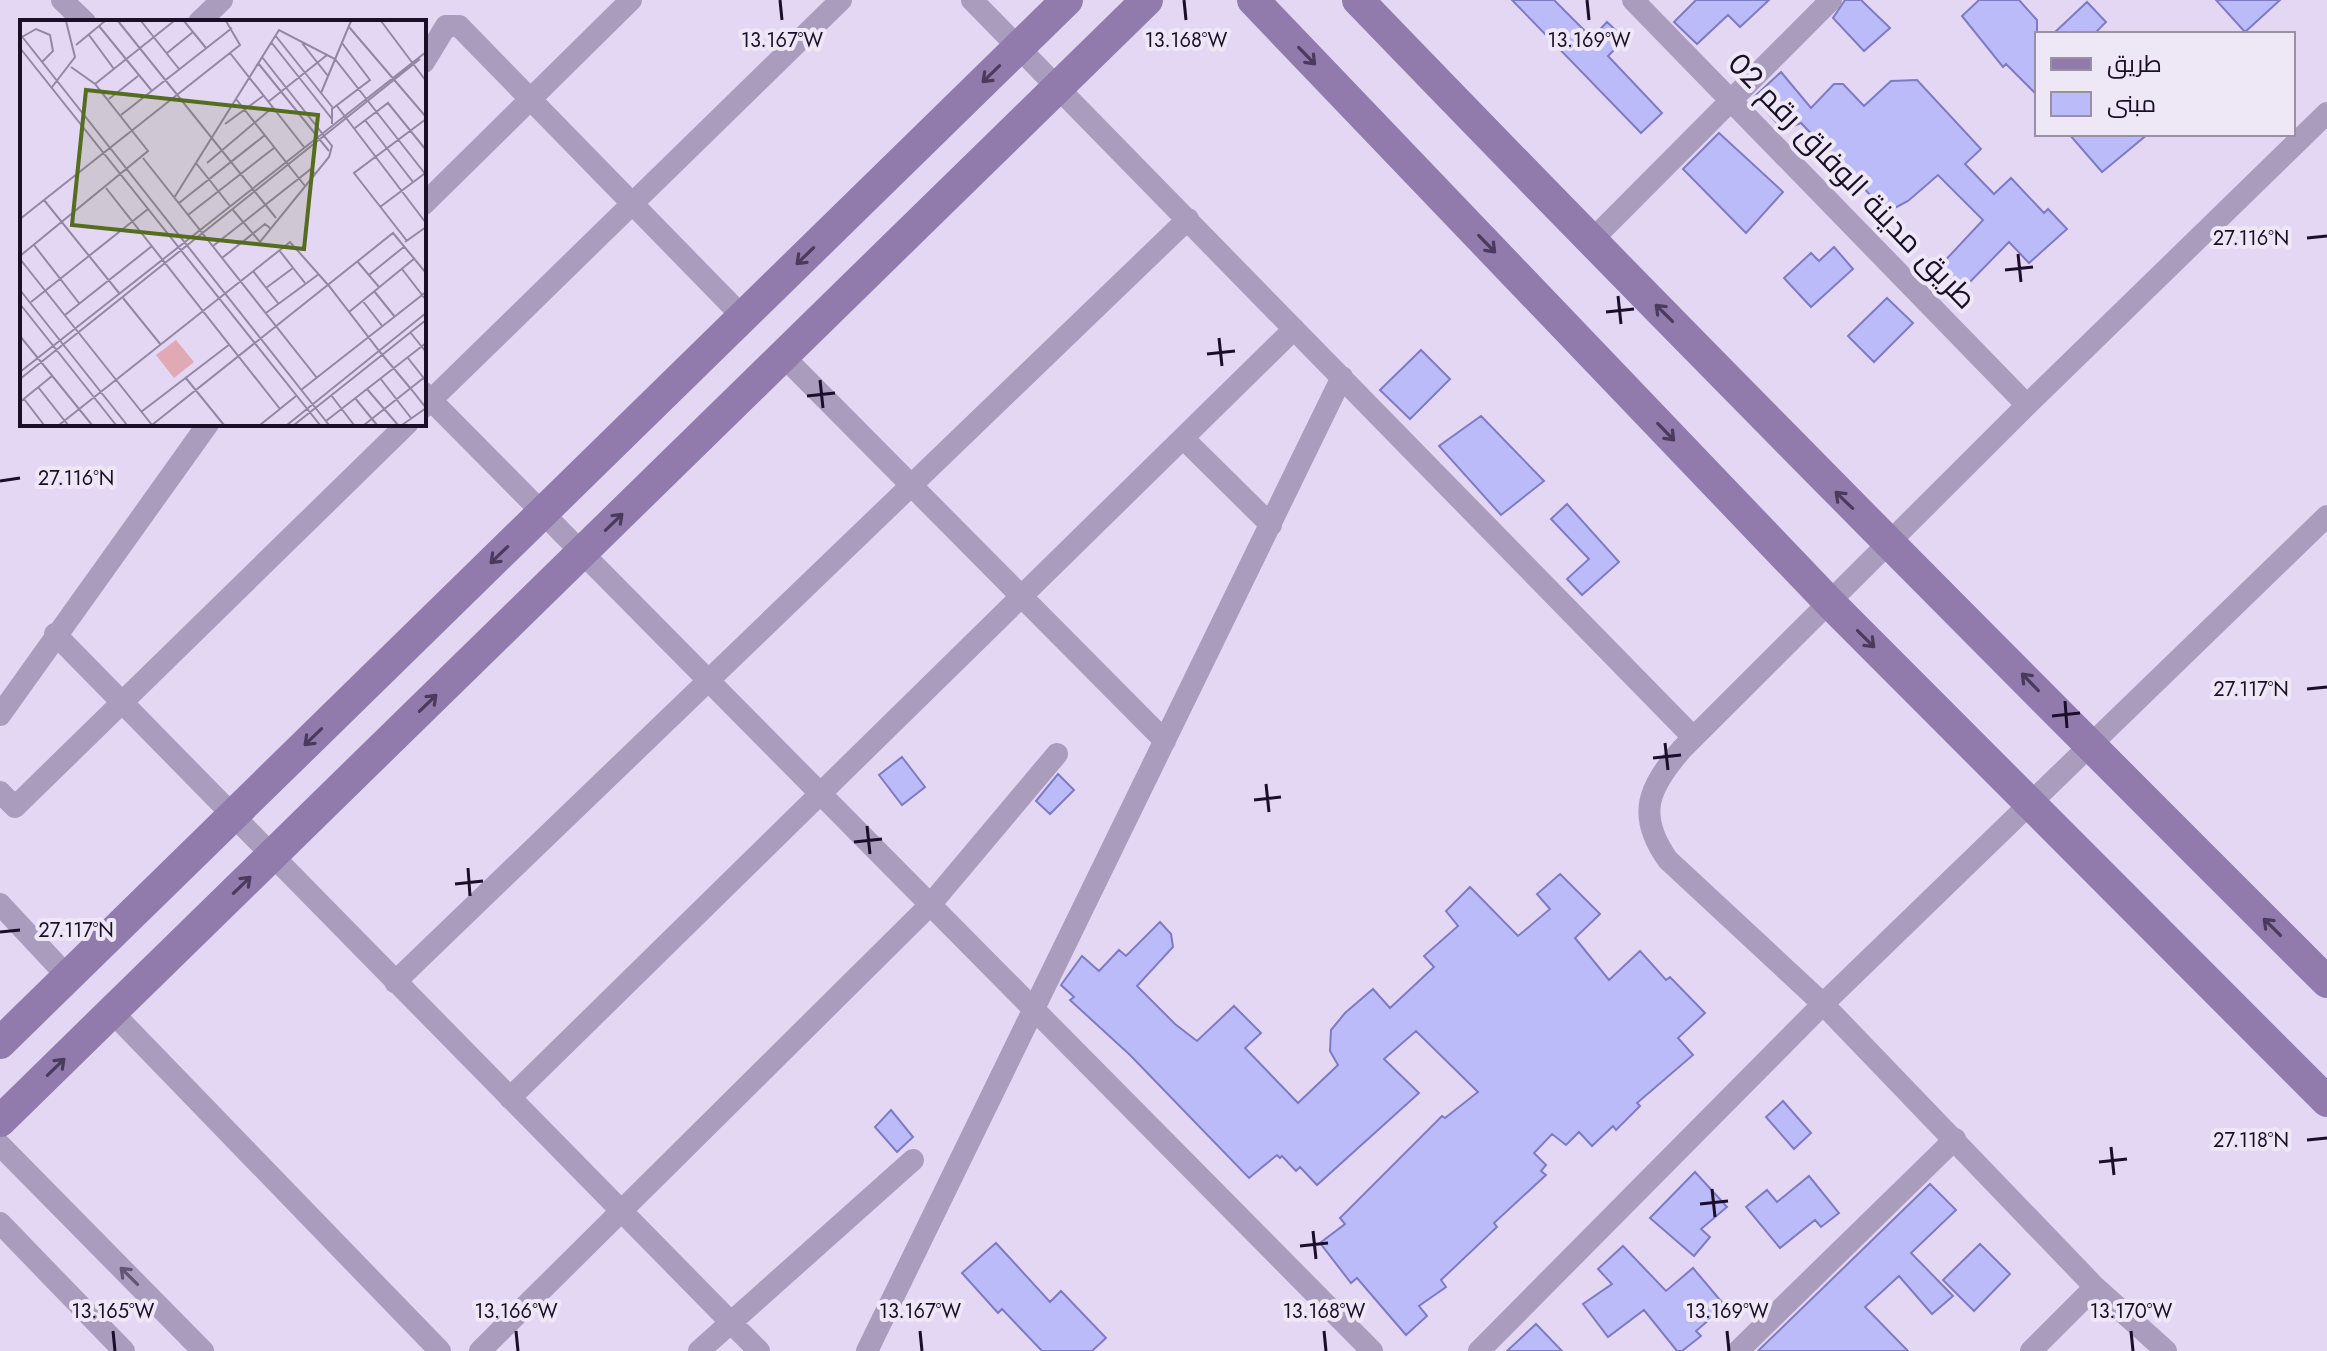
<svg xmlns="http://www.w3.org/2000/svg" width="2327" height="1351" viewBox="0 0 2327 1351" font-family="Jost,Cairo,sans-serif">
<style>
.building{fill:#bcbbfa;stroke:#7f7bc3;stroke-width:2}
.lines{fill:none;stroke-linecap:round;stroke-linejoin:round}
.street{stroke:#aa9cbd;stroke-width:22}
.secondary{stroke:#917bac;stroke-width:32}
.oneway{stroke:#4a3a5d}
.oneway2{stroke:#625572}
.ticks{fill:none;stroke:#1b0e28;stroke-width:3}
.labels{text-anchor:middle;stroke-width:8;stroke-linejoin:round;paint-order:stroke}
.street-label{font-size:30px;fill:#1b0e28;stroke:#ede7f6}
.inset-road{fill:none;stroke:#9487a2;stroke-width:2}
.view{fill:#546d1e;fill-opacity:0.15;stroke:#546d1e;stroke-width:4}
.inset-edge{fill:none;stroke:#1b0e28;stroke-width:4}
.ticks-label{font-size:20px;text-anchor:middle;fill:#1b0e28;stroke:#ede7f6;stroke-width:8;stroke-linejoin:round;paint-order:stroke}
</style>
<rect width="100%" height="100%" fill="#e4d7f4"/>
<!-- building -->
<path class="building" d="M 1512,0 L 1554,0 L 1592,38 L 1607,22 L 1625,39 L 1608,56 L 1662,113 L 1641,133 Z
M 1696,0 L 1769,0 L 1740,27 L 1728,15 L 1697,44 L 1674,22 Z
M 1845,0 L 1861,0 L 1890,28 L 1864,51 L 1833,18 Z
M 1979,0 L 2019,0 L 2037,20 L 2037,95 L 2006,64 L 2003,67 L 1962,16 Z
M 2216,0 L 2280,0 L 2245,32 Z
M 2087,2 L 2106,22 L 2094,34 L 2053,34 Z
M 1781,72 L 1811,108 L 1834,84 L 1843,84 L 1864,106 L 1891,81 L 1917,80 L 1981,149 L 1965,164 L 1994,194 L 2011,178 L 2044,213 L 2048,209 L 2067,229 L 2029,263 L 2009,242 L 1962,290 L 1939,267 L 1983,220 L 1938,175 L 1908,201 L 1891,210 L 1880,199 L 1875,200 L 1801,123 L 1783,130 L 1754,97 Z
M 1719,133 L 1783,192 L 1746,233 L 1683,169 Z
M 2069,134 L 2148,134 L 2102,172 Z
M 1834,247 L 1853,269 L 1811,307 L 1784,278 L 1811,253 L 1819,261 Z
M 1887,298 L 1913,323 L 1874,362 L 1848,336 Z
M 1421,350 L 1450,379 L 1410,419 L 1380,390 Z
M 1481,416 L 1544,481 L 1501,515 L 1439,446 Z
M 1567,504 L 1619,562 L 1582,595 L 1567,579 L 1589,559 L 1551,519 Z
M 902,757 L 925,787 L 902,805 L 879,775 Z
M 1058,774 L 1074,790 L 1050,814 L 1036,801 Z
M 1560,874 L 1600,914 L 1575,938 L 1609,980 L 1640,951 L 1666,980 L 1670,977 L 1705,1013 L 1678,1038 L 1693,1055 L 1637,1103 L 1640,1106 L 1616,1130 L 1613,1126 L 1592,1146 L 1579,1132 L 1566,1145 L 1552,1134 L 1534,1153 L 1546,1165 L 1541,1171 L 1546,1175 L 1494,1223 L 1497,1227 L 1441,1280 L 1446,1287 L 1419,1306 L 1427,1316 L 1406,1335 L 1357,1278 L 1351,1283 L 1320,1243 L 1345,1224 L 1340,1218 L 1442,1116 L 1445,1118 L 1478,1092 L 1416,1031 L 1384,1059 L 1419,1093 L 1317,1185 L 1300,1167 L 1296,1171 L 1282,1156 L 1280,1158 L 1277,1155 L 1249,1178 L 1130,1055 L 1070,1000 L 1074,997 L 1061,985 L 1082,956 L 1099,971 L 1119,950 L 1126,956 L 1160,922 L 1171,934 L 1173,947 L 1137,986 L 1175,1024 L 1197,1041 L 1234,1006 L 1261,1033 L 1245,1048 L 1298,1103 L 1338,1065 L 1330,1051 L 1331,1030 L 1345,1013 L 1373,989 L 1390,1008 L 1434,967 L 1424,956 L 1458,926 L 1446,911 L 1470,887 L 1518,936 L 1550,909 L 1537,894 Z
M 1783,1101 L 1811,1133 L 1794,1149 L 1766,1117 Z
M 891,1110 L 913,1137 L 897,1152 L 875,1127 Z
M 1695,1172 L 1727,1207 L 1701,1229 L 1710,1237 L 1694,1256 L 1650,1218 Z
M 1809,1176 L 1839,1213 L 1821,1227 L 1815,1220 L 1780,1248 L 1746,1207 L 1767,1190 L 1777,1202 Z
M 1930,1184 L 1956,1210 L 1911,1253 L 1953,1296 L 1932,1314 L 1899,1276 L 1865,1307 L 1908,1351 L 1758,1351 Z
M 996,1243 L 1050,1302 L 1061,1291 L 1106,1338 L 1092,1351 L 1042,1351 L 1002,1309 L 998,1313 L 962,1273 Z
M 1980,1244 L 2010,1274 L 1974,1311 L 1943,1280 Z
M 1623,1246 L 1666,1291 L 1693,1268 L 1725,1306 L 1696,1331 L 1701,1336 L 1682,1351 L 1677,1351 L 1644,1310 L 1608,1337 L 1583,1304 L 1612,1284 L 1598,1269 Z
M 1536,1324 L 1562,1351 L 1507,1351 Z"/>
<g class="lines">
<!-- street -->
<path class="street" d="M 62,0 L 85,22
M 972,0 L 1693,737
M 1633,0 L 2027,405
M 199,22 L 222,0
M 424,62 L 446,26 L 459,26 L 743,317
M 424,204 L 631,0
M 1592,240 L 1831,0
M 783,356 L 1165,741
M 424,393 L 1372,1351
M 424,407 L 841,0
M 1183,438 L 1271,525
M 55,634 L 759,1351
M 0,715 L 208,424
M 0,792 L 15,807 L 407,424
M 0,904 L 68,977
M 395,982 L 1188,219
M 112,1012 L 440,1351
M 510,1098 L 1294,329
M 0,1145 L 203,1351
M 0,1223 L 124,1351
M 480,1351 L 930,905 L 1057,754
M 699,1351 L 913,1160
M 867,1351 L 1342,377
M 1479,1351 L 1823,1004 L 2327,516
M 1738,1351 L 1955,1139
M 2031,1351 L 2095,1287
M 2166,1351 L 2095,1287 L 1823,1004 L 1668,860 C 1636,815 1648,788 1682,749 L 2027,405 L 2327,113"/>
<!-- secondary -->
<path class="secondary" d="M 1253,0 L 1830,603 L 2327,1101
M 1358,0 C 1677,331 2001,657 2327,982
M 0,1043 L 1067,0
M 0,1121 L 1147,0"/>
</g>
<!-- one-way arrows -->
<defs><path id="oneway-shaft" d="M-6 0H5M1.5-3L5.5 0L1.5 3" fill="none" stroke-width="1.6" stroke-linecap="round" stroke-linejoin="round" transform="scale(2)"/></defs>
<g class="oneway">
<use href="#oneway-shaft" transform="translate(1307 56) rotate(46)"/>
<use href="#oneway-shaft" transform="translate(991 74) rotate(136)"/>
<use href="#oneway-shaft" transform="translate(1487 244) rotate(46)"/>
<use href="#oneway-shaft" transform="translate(805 256) rotate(136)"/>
<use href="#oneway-shaft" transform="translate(1664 313) rotate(-135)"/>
<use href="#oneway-shaft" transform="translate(1666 432) rotate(46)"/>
<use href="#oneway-shaft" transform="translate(1844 500) rotate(-136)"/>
<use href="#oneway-shaft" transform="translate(614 522) rotate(-44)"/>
<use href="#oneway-shaft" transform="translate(499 555) rotate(136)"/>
<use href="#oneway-shaft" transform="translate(1866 639) rotate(45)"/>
<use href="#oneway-shaft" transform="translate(2030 682) rotate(-134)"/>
<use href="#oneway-shaft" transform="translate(428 703) rotate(-44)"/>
<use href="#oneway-shaft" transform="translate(313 737) rotate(136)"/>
<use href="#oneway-shaft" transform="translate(242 885) rotate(-44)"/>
<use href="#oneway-shaft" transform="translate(2272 927) rotate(-135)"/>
<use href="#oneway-shaft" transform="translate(56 1067) rotate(-44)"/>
</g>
<use class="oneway2" href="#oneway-shaft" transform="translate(129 1276) rotate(-135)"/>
<!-- ticks -->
<path class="ticks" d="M 780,0 L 782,20M 1184,0 L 1186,20M 1587,0 L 1589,20M 2307,238 L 2327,236M 2018,254 L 2021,282M 2005,270 L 2033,267M 1618,296 L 1621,324M 1606,312 L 1634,309M 1219,338 L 1222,366M 1207,354 L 1235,351M 820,380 L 823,408M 807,396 L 835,393M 0,481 L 20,478M 2307,689 L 2327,687M 2065,701 L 2067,728M 2052,716 L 2080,713M 1665,743 L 1668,770M 1653,758 L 1681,755M 1266,784 L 1269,812M 1254,800 L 1281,797M 867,826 L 870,854M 854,842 L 882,839M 468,868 L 470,896M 455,884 L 483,881M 0,932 L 20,930M 2307,1140 L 2327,1138M 2111,1147 L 2114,1175M 2099,1162 L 2127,1159M 1712,1189 L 1715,1217M 1700,1204 L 1728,1201M 1313,1231 L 1316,1259M 1300,1246 L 1328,1243M 113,1331 L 115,1351M 516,1331 L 518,1351M 920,1331 L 922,1351M 1324,1331 L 1326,1351M 1727,1331 L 1729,1351M 2131,1331 L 2133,1351"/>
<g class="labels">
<!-- street labels -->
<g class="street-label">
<text transform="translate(1852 181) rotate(46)" y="10">طريق مدينة الوفاق رقم 02</text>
</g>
</g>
<!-- overview -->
<g transform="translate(20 20)">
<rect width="406" height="406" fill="#e4d7f4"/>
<path d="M 156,320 L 174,342 L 154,358 L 136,335 Z" fill="#e1a9b4"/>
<path class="inset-road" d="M 98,1 L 256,198M 121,1 L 159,49M 164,1 L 186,28M 361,1 L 406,61M 79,6 L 132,71M 329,7 L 406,97M 0,14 L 309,405M 69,15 L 94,49M 255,15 L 313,88M 2,17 L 16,9 L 30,15 L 33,31 L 22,42M 251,22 L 312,99M 282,23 L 308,56M 56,25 L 85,1M 0,28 L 300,405M 147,33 L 173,12M 210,33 L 284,127M 238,43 L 309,131M 75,64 L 154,1M 32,67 L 55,37 L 46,1M 301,73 L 331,1M 89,79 L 118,56M 216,79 L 285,166M 248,82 L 307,35M 317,86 L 406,203M 101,95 L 212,8M 345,100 L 393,162M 205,104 L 243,76M 312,104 L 312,89 L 350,60 L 322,23M 335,108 L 368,83 L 406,130M 123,138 L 297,358M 176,143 L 210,186M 187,143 L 252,88M 86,168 L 260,389M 154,178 L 259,10 L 315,39 L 406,155M 24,180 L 99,273M 159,183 L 245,115M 360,187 L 404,154M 213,190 L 240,222 L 309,137 L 312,126 L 242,37M 168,195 L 254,128M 0,199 L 220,25 L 206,1M 387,221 L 334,153 L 406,99M 385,222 L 406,207M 14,225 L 59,283M 193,226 L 291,149 L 295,154M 259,230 L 285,263M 0,236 L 128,131 L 75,64 L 51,47M 202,238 L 245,204 L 250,208M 0,239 L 132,405M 337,241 L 359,267M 382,249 L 406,280M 233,251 L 258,283M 349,255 L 385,226M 246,268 L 273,248M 0,270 L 107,405M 354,271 L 375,297M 103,278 L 141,325M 342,280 L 363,307M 11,282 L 128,189M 0,284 L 96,405M 329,292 L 395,238M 246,293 L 299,254M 45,295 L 132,226M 390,312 L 406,332M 0,316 L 72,405M 388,338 L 406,361M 0,352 L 406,32M 165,357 L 204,405M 360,358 L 391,398M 0,359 L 400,39M 18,367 L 48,405M 347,369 L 378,405M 281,370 L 406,272M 311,375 L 334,405M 335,378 L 357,405M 4,379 L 24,405M 0,382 L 32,356M 121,392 L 210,324M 306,401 L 406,323M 39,405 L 270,222 L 309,266 L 360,332 L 391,369 L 406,388 L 382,405M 132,405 L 373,213 L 406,253M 240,405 L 276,376M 267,405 L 406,293M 274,405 L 406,300M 344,405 L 406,356"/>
<path class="view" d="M 66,70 L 298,95 L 284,229 L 52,205 Z"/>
<rect width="406" height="406" class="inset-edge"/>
</g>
<g class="ticks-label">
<text x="782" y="47">13.167°W</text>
<text x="1186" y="47">13.168°W</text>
<text x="1589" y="47">13.169°W</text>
<text x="2251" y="245">27.116°N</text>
<text x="76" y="485">27.116°N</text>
<text x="2251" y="696">27.117°N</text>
<text x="76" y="937">27.117°N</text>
<text x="2251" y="1147">27.118°N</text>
<text x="113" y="1318">13.165°W</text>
<text x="516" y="1318">13.166°W</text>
<text x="920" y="1318">13.167°W</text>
<text x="1324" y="1318">13.168°W</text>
<text x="1727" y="1318">13.169°W</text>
<text x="2131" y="1318">13.170°W</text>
</g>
<!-- legend -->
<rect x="2035" y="32" width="260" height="104" fill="#ede7f6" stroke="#9990a4" stroke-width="2"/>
<rect x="2051" y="58" width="40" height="12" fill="#917bac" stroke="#9990a4" stroke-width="2"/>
<text x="2107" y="72" font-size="24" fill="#1b0e28">طريق</text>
<rect x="2051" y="92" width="40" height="24" fill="#bcbbfa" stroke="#9990a4" stroke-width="2"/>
<text x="2107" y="112" font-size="24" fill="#1b0e28">مبنى</text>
</svg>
